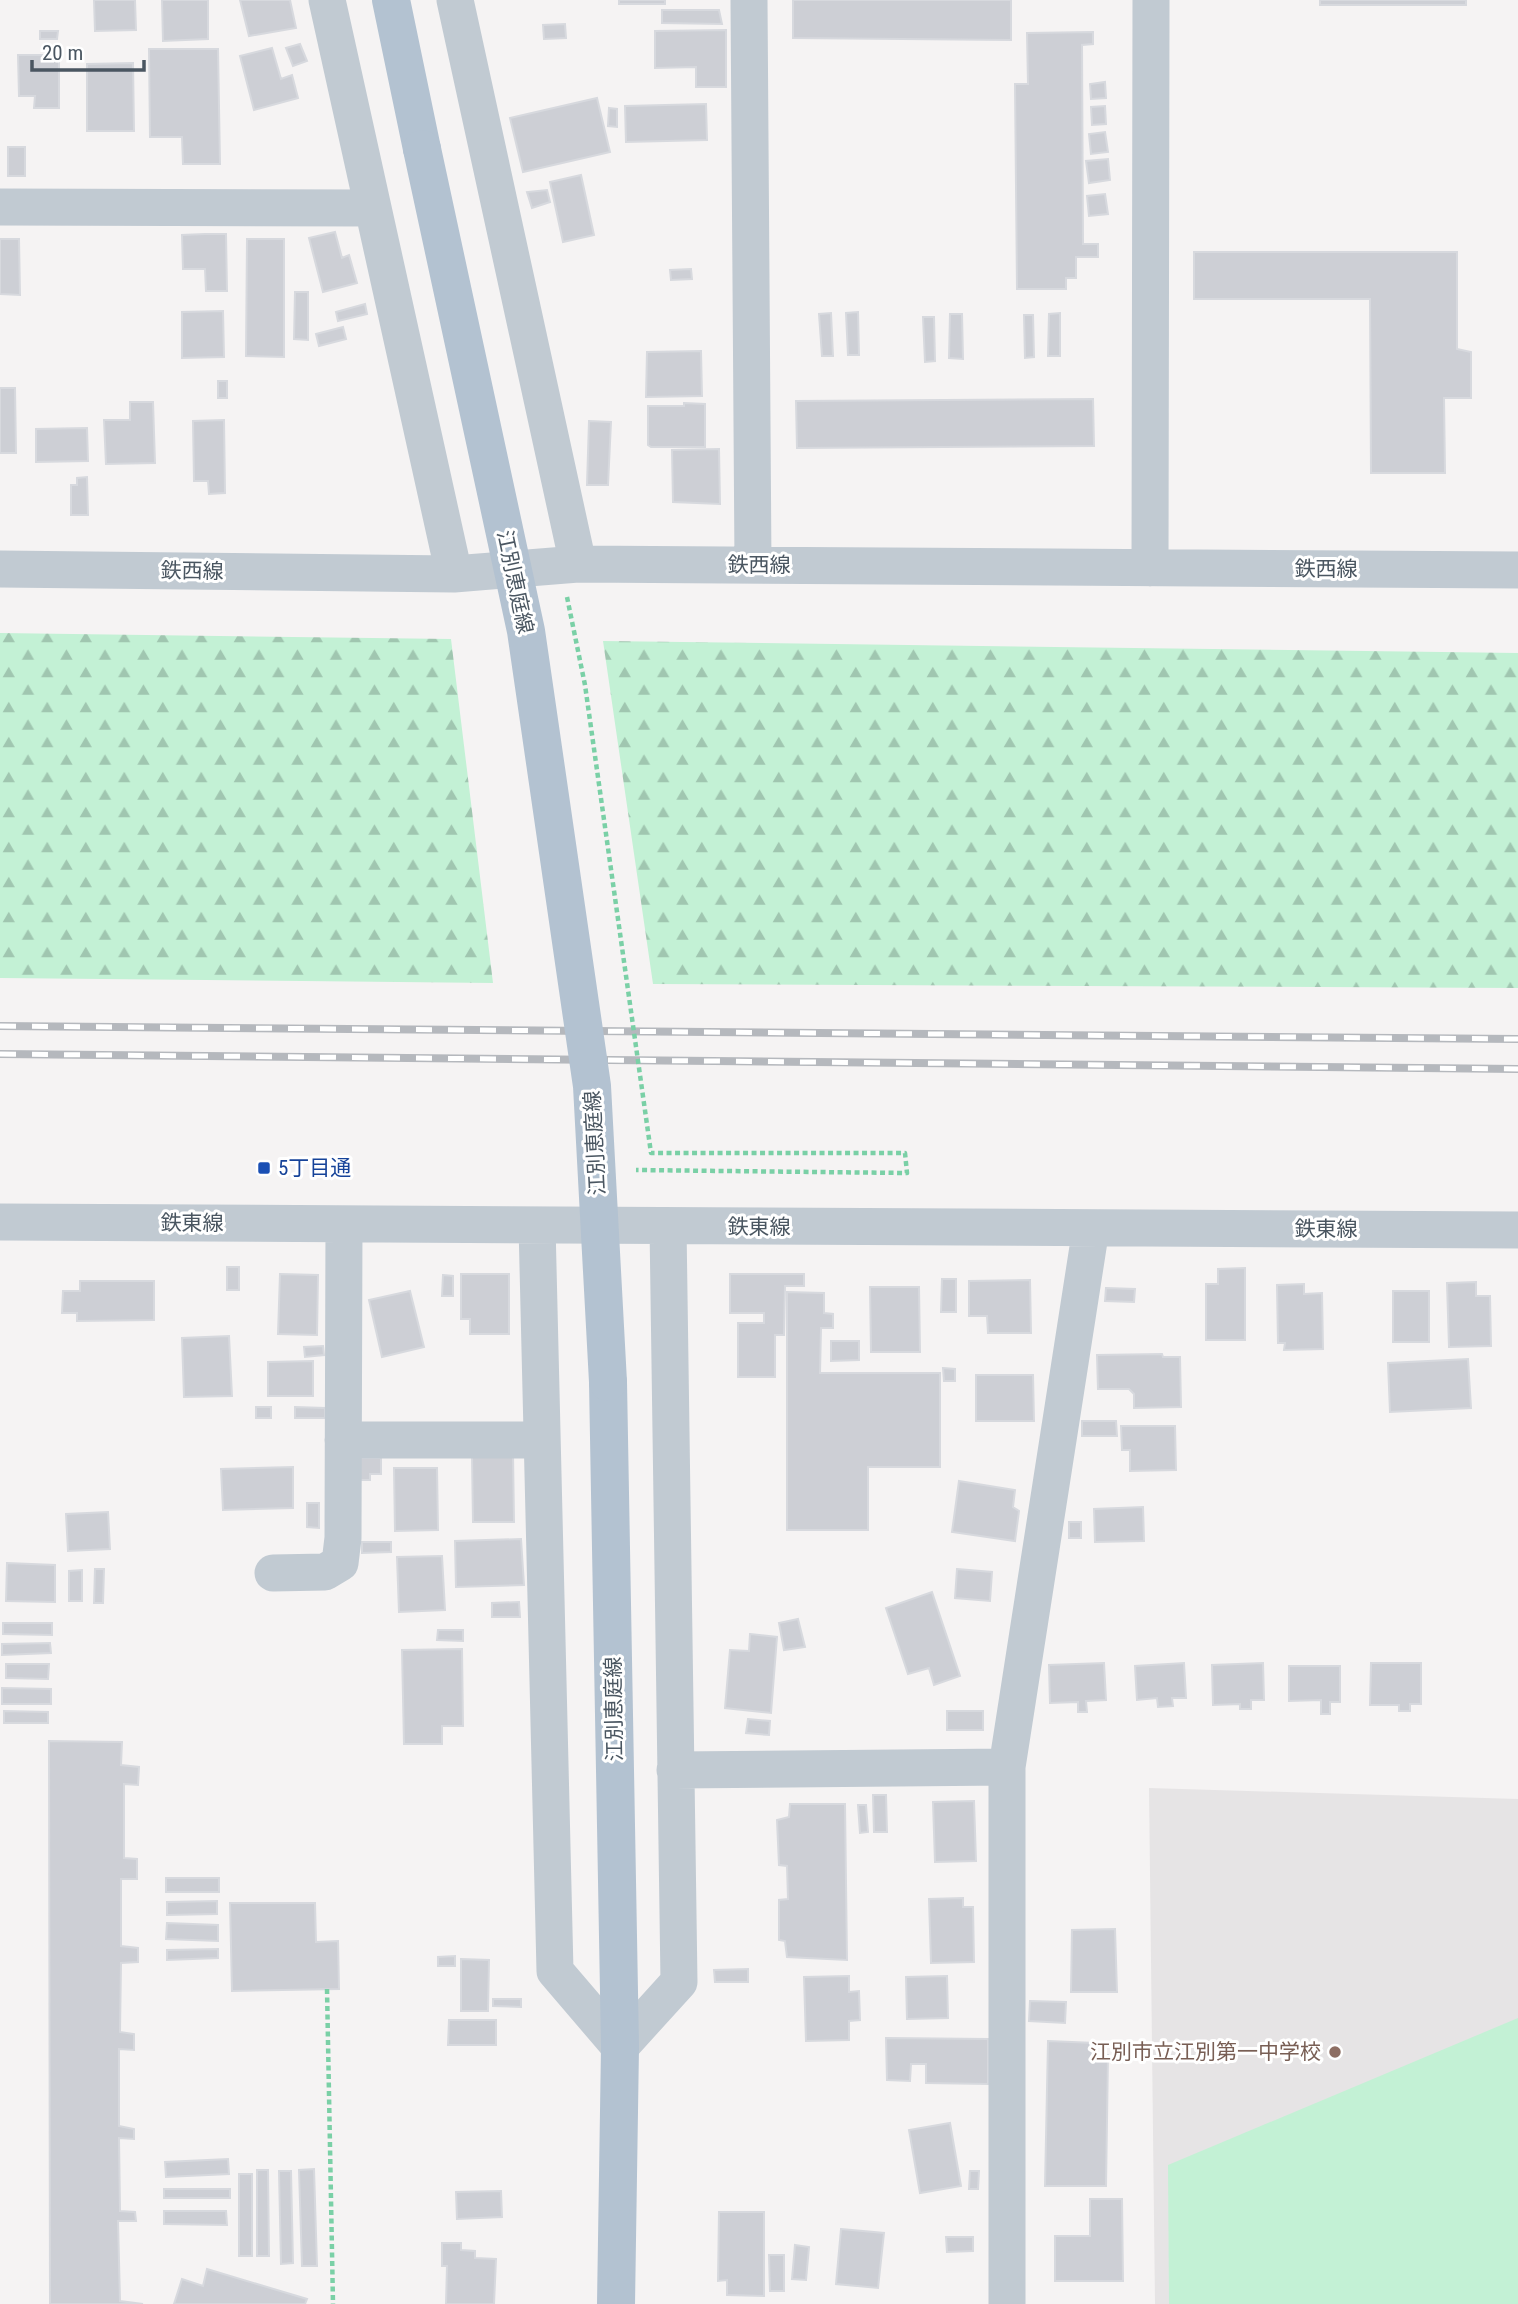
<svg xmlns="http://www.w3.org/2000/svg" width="1518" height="2304" viewBox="0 0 1518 2304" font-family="'Roboto Condensed','Noto Sans JP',sans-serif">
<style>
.education{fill:#e6e4e5}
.green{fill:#c3f1d5}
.forest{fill:url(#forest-firs)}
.building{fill:#cdcfd5;stroke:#d7d9de;stroke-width:2}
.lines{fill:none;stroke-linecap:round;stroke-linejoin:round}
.path{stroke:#7ad0a6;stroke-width:4.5;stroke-dasharray:5 3.5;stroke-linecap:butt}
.minor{stroke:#c1cad2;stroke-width:37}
.major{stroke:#b3c2d1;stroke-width:38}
.rail-casing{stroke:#b5b8bd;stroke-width:8}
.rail{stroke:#fff;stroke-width:5;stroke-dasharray:16;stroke-linecap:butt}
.path-bridge{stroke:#7ad0a6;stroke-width:4.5;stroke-dasharray:5 3.5;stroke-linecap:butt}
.major-bridge{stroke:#b3c2d1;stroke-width:38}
.transit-dot{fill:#1a4fb4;stroke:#fff;stroke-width:2.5}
.education-dot{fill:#8d6e63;stroke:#fff;stroke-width:2.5}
.labels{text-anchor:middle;stroke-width:6;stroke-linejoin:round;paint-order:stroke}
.street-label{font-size:21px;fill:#4a5661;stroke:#fff}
.transit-label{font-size:21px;fill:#164399;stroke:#fff;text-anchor:start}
.education-label{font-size:21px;fill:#785e54;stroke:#fff;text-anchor:end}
</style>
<defs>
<pattern id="forest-firs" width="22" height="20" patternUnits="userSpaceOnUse" patternTransform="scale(1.75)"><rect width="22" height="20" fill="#c3f1d5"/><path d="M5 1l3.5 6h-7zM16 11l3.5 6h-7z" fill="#a0c6b0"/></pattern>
</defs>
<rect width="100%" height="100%" fill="#f5f3f3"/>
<!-- education -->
<path class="education" d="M 1149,1788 L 1518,1799 L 1518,2304 L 1155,2304 Z"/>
<!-- green -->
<path class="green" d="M 1518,2018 L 1518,2304 L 1169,2304 L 1168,2165 Z"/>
<!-- forest -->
<path class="forest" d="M 0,633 L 451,639 L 493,983 L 0,978 Z
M 603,641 L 1518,653 L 1518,988 L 653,984 Z"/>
<!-- building -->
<path class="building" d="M 94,0 L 135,0 L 136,30 L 95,31 Z
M 162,0 L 208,0 L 208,39 L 163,41 Z
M 240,0 L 290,0 L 296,28 L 249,36 Z
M 619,0 L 665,0 L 665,4 L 619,4 Z
M 793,0 L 1011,0 L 1011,40 L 793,38 Z
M 1320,0 L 1466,0 L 1466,5 L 1320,5 Z
M 662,10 L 719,10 L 722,24 L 662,23 Z
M 565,24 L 566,38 L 544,39 L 543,25 Z
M 726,30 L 726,87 L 696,87 L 696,67 L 655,68 L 655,31 Z
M 40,31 L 58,31 L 57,39 L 40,39 Z
M 1093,32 L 1093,44 L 1082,45 L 1083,244 L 1098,244 L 1098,257 L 1076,257 L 1076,278 L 1066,278 L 1066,289 L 1017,289 L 1015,84 L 1028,84 L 1027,33 Z
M 300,44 L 307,61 L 293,66 L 286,48 Z
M 272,48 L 281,79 L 292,75 L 298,98 L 254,110 L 240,56 Z
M 149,49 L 218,49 L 220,164 L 183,164 L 182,137 L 150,137 Z
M 18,55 L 59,55 L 59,108 L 34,108 L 35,96 L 19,96 Z
M 133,63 L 134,131 L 87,131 L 87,64 Z
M 1105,82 L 1106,98 L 1091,99 L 1090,84 Z
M 597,98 L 610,152 L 523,172 L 510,118 Z
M 706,104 L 707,140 L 626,142 L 625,106 Z
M 1105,106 L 1106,124 L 1092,125 L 1091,107 Z
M 609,108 L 617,109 L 617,127 L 608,126 Z
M 1105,132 L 1108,152 L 1091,154 L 1089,134 Z
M 8,147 L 25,147 L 25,176 L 8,176 Z
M 1108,159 L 1110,180 L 1089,183 L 1086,161 Z
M 581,175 L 594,235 L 563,242 L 550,182 Z
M 547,190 L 550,202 L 532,208 L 527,192 Z
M 1105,194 L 1108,214 L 1089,216 L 1087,196 Z
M 335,232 L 342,258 L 349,255 L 357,283 L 323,292 L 309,238 Z
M 205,234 L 226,234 L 227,291 L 206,291 L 205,269 L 183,269 L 182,235 Z
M 0,239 L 19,239 L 20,295 L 0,294 Z
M 247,239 L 284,239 L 284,357 L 246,356 Z
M 1194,252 L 1457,252 L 1457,349 L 1471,352 L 1471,398 L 1444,398 L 1445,473 L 1371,473 L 1370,299 L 1194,299 Z
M 691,269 L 692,279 L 671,280 L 670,270 Z
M 295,292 L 308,292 L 308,340 L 294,339 Z
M 365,304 L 367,314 L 338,321 L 336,312 Z
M 223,311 L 224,357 L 182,358 L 182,312 Z
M 858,312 L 859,355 L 848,355 L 846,313 Z
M 831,313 L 833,356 L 822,356 L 819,314 Z
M 1060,313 L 1060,356 L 1048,356 L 1049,314 Z
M 950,314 L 962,314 L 963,359 L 949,358 Z
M 1024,315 L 1033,315 L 1034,357 L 1025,358 Z
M 923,317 L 934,317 L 935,361 L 925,362 Z
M 343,327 L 346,339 L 319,346 L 316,334 Z
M 701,351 L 702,396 L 646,397 L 647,352 Z
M 218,381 L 227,381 L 227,398 L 218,398 Z
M 0,388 L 15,388 L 16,453 L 0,453 Z
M 1093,399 L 1094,446 L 797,448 L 796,401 Z
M 130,402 L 153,402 L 155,463 L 106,464 L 104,420 L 130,420 Z
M 684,403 L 705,404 L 705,447 L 651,447 L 648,445 L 648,406 L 684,406 Z
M 224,420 L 225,493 L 209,494 L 208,481 L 194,481 L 193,421 Z
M 589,421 L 611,422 L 608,485 L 587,485 Z
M 87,428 L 88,461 L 36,462 L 36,429 Z
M 719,449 L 720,504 L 673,502 L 672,450 Z
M 87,477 L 88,515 L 71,515 L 71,485 L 77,485 L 77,478 Z
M 227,1267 L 239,1267 L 239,1290 L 227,1290 Z
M 1245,1268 L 1245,1340 L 1206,1340 L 1206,1284 L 1218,1284 L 1218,1269 Z
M 280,1274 L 318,1275 L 317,1335 L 278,1334 Z
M 461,1274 L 509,1274 L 509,1334 L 470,1334 L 470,1319 L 461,1319 Z
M 730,1274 L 804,1274 L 804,1286 L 785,1286 L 784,1335 L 775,1335 L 775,1377 L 738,1377 L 738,1323 L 764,1323 L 764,1313 L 730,1313 Z
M 443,1275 L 453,1276 L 453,1296 L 442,1296 Z
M 942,1279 L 956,1279 L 956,1312 L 941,1312 Z
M 1030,1280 L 1031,1333 L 988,1333 L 987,1316 L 969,1316 L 969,1281 Z
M 80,1281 L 154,1281 L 154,1320 L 77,1321 L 77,1313 L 62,1313 L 63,1291 L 80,1291 Z
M 1476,1282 L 1476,1296 L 1490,1296 L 1491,1346 L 1449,1347 L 1447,1283 Z
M 1304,1284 L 1304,1294 L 1322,1293 L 1323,1349 L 1284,1350 L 1285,1343 L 1278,1343 L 1277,1285 Z
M 870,1287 L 919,1287 L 920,1352 L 871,1352 Z
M 1106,1288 L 1135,1289 L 1134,1302 L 1105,1301 Z
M 410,1291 L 424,1347 L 382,1357 L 369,1300 Z
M 1393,1291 L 1429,1291 L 1429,1342 L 1393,1342 Z
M 787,1292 L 824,1293 L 824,1313 L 833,1314 L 833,1328 L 821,1328 L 820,1373 L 940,1373 L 940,1467 L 868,1467 L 868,1530 L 787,1530 Z
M 229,1336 L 232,1396 L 184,1397 L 182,1338 Z
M 831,1341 L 859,1341 L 859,1360 L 831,1361 Z
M 323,1346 L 324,1355 L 305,1357 L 304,1347 Z
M 1162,1354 L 1163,1357 L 1180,1357 L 1181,1407 L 1134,1408 L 1134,1394 L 1129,1389 L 1098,1389 L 1097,1355 Z
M 1468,1359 L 1471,1408 L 1390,1412 L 1388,1363 Z
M 313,1361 L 313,1396 L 268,1396 L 268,1362 Z
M 943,1368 L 955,1369 L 955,1381 L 944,1381 Z
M 976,1375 L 1033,1375 L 1034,1421 L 976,1421 Z
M 256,1407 L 271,1407 L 271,1418 L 256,1418 Z
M 295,1407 L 325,1408 L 325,1418 L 295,1418 Z
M 1082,1421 L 1116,1421 L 1117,1436 L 1082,1436 Z
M 1121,1426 L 1175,1426 L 1176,1470 L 1130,1471 L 1130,1450 L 1122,1450 Z
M 513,1454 L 514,1522 L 473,1522 L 472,1456 Z
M 359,1458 L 381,1458 L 381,1474 L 370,1474 L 370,1480 L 359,1480 Z
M 293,1467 L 293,1508 L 223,1510 L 221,1469 Z
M 394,1468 L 437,1468 L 438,1530 L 395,1531 Z
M 959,1481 L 1015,1490 L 1013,1507 L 1019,1511 L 1015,1541 L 952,1532 Z
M 307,1503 L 319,1503 L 319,1528 L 307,1527 Z
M 1143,1507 L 1144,1541 L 1095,1542 L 1094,1509 Z
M 108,1512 L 110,1549 L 68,1551 L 66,1514 Z
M 1069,1522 L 1081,1522 L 1081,1538 L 1069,1538 Z
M 521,1539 L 524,1585 L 456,1587 L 455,1541 Z
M 362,1542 L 391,1542 L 391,1552 L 362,1553 Z
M 442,1556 L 445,1610 L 399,1612 L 397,1557 Z
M 7,1563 L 55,1565 L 55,1602 L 6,1601 Z
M 95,1569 L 104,1569 L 103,1603 L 94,1603 Z
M 957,1569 L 992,1572 L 990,1601 L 955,1598 Z
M 82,1570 L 82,1601 L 69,1601 L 69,1571 Z
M 932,1592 L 960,1676 L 934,1685 L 929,1668 L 908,1674 L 886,1608 Z
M 519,1602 L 520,1617 L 492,1617 L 492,1603 Z
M 798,1619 L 805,1647 L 784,1650 L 779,1623 Z
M 3,1623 L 52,1623 L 52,1635 L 3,1634 Z
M 438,1630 L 463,1630 L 463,1641 L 437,1640 Z
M 750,1634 L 777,1637 L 771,1713 L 725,1708 L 730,1650 L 749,1651 Z
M 50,1643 L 51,1653 L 2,1655 L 2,1644 Z
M 462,1649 L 463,1726 L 442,1726 L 442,1744 L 404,1744 L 402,1650 Z
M 1104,1663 L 1106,1700 L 1086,1701 L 1087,1712 L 1078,1712 L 1078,1702 L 1050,1703 L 1049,1665 Z
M 1184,1663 L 1186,1698 L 1172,1698 L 1173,1706 L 1158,1707 L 1157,1698 L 1137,1700 L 1135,1666 Z
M 1263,1663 L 1264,1700 L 1251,1700 L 1251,1709 L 1240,1709 L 1240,1704 L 1213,1705 L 1212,1665 Z
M 1371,1663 L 1421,1663 L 1421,1704 L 1410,1704 L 1410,1711 L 1399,1711 L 1399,1705 L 1370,1705 Z
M 6,1664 L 49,1664 L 48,1679 L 6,1678 Z
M 1289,1666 L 1340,1666 L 1340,1702 L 1330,1702 L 1330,1714 L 1321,1714 L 1321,1700 L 1289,1701 Z
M 2,1688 L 51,1689 L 51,1704 L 2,1704 Z
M 4,1711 L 48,1712 L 48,1723 L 4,1723 Z
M 947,1711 L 983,1711 L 983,1730 L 947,1730 Z
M 748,1719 L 770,1721 L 769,1735 L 746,1733 Z
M 49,1741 L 122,1742 L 121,1765 L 139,1767 L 138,1785 L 124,1784 L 124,1858 L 137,1859 L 137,1879 L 121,1879 L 121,1946 L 138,1948 L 138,1962 L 121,1963 L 120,2032 L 134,2034 L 134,2050 L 119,2049 L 119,2126 L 134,2129 L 134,2139 L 119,2138 L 120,2211 L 135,2212 L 136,2221 L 118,2221 L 120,2301 L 143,2304 L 50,2304 Z
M 873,1795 L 886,1795 L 887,1832 L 874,1832 Z
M 974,1801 L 976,1861 L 935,1862 L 933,1802 Z
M 790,1804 L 845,1804 L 847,1960 L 787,1957 L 785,1941 L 779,1940 L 779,1900 L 788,1899 L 787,1866 L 779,1865 L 777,1820 L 789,1817 Z
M 858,1805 L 866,1805 L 868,1832 L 860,1833 Z
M 166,1878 L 219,1878 L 219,1892 L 166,1892 Z
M 963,1898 L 963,1907 L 973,1907 L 974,1962 L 931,1963 L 929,1899 Z
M 217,1901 L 217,1914 L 167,1915 L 167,1902 Z
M 230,1903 L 315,1903 L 316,1942 L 338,1941 L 339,1989 L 232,1991 Z
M 167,1923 L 218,1925 L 218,1941 L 166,1939 Z
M 1115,1929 L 1117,1992 L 1071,1992 L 1072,1930 Z
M 218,1949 L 218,1958 L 167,1960 L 167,1950 Z
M 455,1956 L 455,1966 L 438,1966 L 438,1957 Z
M 461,1959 L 489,1960 L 488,2011 L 461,2011 Z
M 748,1969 L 748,1982 L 715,1982 L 714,1970 Z
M 849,1976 L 849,1992 L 859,1991 L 860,2020 L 849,2021 L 849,2040 L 806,2041 L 804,1977 Z
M 947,1976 L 948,2018 L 907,2019 L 906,1977 Z
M 493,1999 L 521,1999 L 521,2007 L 493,2006 Z
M 1030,2001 L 1066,2002 L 1065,2023 L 1029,2021 Z
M 449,2020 L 496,2020 L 496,2045 L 448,2045 Z
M 886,2038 L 988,2039 L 988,2084 L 926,2083 L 926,2064 L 911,2064 L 910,2081 L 887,2080 Z
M 1048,2041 L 1095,2043 L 1095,2055 L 1108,2055 L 1106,2186 L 1045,2186 Z
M 950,2123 L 961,2186 L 920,2193 L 909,2130 Z
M 228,2159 L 229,2174 L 166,2177 L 165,2162 Z
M 314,2169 L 317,2266 L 302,2266 L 299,2170 Z
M 257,2170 L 268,2170 L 269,2256 L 257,2256 Z
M 279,2171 L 291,2171 L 293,2263 L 281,2264 Z
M 970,2171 L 979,2171 L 978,2189 L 969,2189 Z
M 239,2174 L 252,2174 L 252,2256 L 239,2256 Z
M 164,2189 L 230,2189 L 230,2198 L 164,2198 Z
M 501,2191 L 502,2217 L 457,2219 L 456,2192 Z
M 1090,2199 L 1122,2199 L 1123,2281 L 1055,2281 L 1055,2236 L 1090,2236 Z
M 164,2211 L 226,2211 L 227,2225 L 164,2224 Z
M 719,2212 L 764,2212 L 764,2296 L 727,2295 L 727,2280 L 718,2281 Z
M 841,2229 L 884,2233 L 878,2288 L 836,2284 Z
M 946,2237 L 973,2237 L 973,2251 L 947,2252 Z
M 442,2243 L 461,2243 L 461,2250 L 475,2251 L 475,2258 L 496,2259 L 494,2304 L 446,2304 L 447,2266 L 442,2266 Z
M 795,2245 L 809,2247 L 806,2280 L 792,2279 Z
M 769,2255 L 784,2255 L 784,2291 L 770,2291 Z
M 207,2269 L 307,2299 L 305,2304 L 174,2304 L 182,2279 L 203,2286 Z"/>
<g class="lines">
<!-- path -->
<path class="path" d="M 327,1989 L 333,2304"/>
<!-- minor -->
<path class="minor" d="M 327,0 L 454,574
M 455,0 L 578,564
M 749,0 L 753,565
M 0,207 L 373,208
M 1150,568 L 1151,0
M 0,569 L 454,574 L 578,564 L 1518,570
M 0,1222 L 1518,1230
M 537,1225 L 555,1971 L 620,2047 L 679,1982 L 668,1226
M 343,1440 L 542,1440
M 273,1573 L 325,1572 L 340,1563 L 343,1538 L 344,1224
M 675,1770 L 1007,1767
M 1007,2304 L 1007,1767 L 1091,1228"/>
<!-- major -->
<path class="major" d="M 391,0 L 422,149
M 608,1382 L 620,2047 L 616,2304"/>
<defs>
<path id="rail" d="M 0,1026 L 1518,1039
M 0,1054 L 1518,1069"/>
</defs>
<!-- rail casing -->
<use href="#rail" class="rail-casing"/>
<!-- rail -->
<use href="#rail" class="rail"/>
<!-- path-bridge -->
<path class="path-bridge" d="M 567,597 L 585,685 L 651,1153 L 905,1153 L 907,1173 L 636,1170"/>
<!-- major-bridge -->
<path class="major-bridge" d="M 422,149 L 526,631 L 592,1086 L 608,1382"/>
</g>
<!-- markers -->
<rect class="transit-dot" x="257" y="1161" width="14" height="14" rx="3.5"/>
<circle class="education-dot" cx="1335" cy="2052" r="7"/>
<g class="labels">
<!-- street labels -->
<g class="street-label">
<text x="759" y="572">鉄西線</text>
<text x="1326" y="576">鉄西線</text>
<text transform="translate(192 571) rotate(1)" y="7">鉄西線</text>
<text transform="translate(515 582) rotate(78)" y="7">江別恵庭線</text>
<text transform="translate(595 1143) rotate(-93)" y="7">江別恵庭線</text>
<text x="192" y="1230">鉄東線</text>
<text x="759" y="1234">鉄東線</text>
<text x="1326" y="1236">鉄東線</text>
<text transform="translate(614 1709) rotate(-91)" y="7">江別恵庭線</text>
</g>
<!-- transit labels -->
<g class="transit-label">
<text x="278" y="1175">5丁目通</text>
</g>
<!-- education labels -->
<g class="education-label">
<text x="1321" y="2059">江別市立江別第一中学校</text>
</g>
</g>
<!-- scale -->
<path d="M32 60v10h112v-10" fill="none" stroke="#4a5661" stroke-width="3.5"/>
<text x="42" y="60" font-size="21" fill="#4a5661" stroke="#ffffff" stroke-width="5" paint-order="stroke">20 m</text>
</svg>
